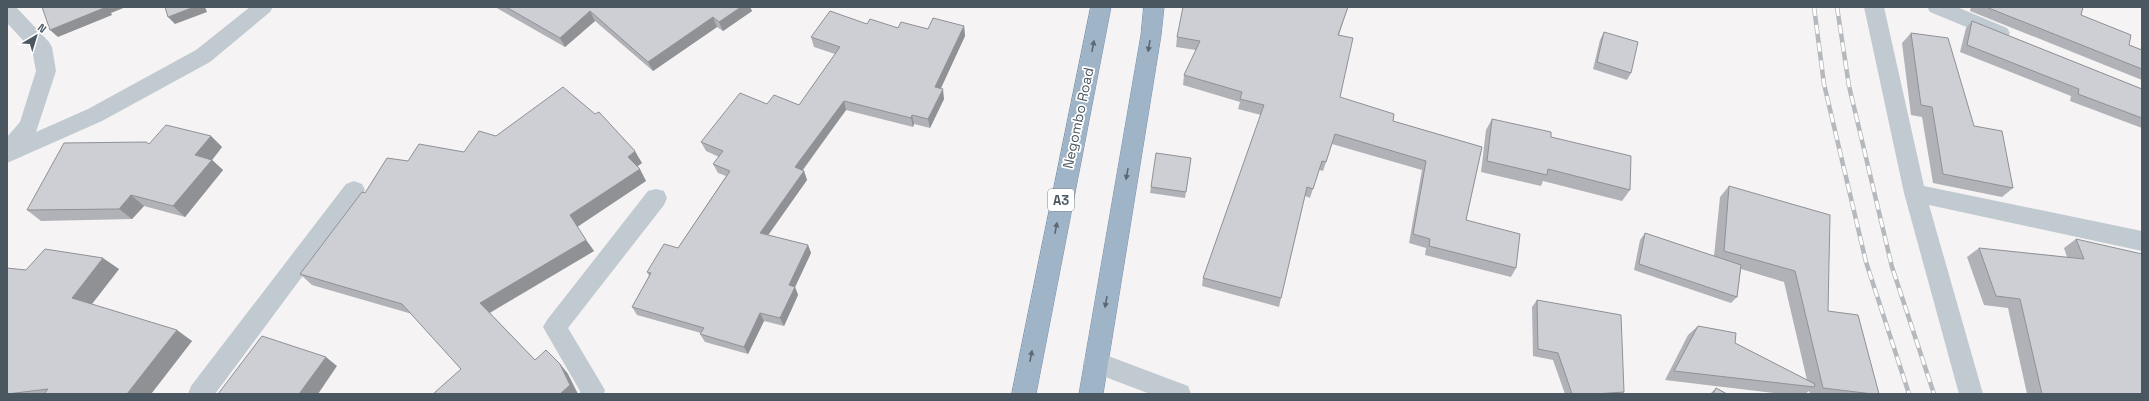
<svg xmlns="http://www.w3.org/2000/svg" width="2149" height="401" viewBox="0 0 2149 401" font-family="'Space Grotesk',sans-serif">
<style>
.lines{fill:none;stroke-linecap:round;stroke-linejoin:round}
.trunk-casing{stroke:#7790ac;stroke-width:1}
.minor{fill:#c1cad1;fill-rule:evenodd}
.trunk{fill:#a0b4c8;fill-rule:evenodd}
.rail-casing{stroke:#b5b8bd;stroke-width:4.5}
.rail{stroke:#fff;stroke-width:3;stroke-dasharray:9;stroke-linecap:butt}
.wall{fill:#b0b2b7}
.shaded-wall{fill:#909195}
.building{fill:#cdcfd5;stroke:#909195}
.oneway{fill:#5b6975}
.labels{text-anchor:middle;stroke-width:3.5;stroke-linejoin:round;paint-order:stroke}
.shield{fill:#fff;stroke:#808990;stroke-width:1}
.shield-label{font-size:13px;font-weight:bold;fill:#4a5660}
.street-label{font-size:14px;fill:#4a5660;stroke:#fff}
</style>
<rect width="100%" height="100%" fill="#f5f3f3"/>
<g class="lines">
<defs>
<path id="trunk" d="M 1091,7 L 1111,7 L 1036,394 L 1012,394 Z
M 1144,7 L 1164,7 L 1161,35 L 1103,394 L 1079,394 L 1141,35 Z"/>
</defs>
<!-- trunk casing -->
<use href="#trunk" class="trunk-casing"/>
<!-- minor -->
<path class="minor" d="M 7,7 L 16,7 L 49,42 L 52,47 L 56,71 L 36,132 L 88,109 L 196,50 L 250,7 L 273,7 L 270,12 L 210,62 L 102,121 L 7,163 L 7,137 L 20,122 L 36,71 L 32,50 L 7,23 Z
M 1864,7 L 1884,7 L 1924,186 L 2142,231 L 2142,251 L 1929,205 L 1983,394 L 1959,394 L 1904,193 Z
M 1927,7 L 1957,7 L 2007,28 L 2010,33 L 2007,38 L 2000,41 L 1930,12 Z
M 354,181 L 362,184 L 365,190 L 362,196 L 215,394 L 188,394 L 191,386 L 346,184 Z
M 656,189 L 664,191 L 667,198 L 664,205 L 568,328 L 605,390 L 604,394 L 580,394 L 580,391 L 543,327 L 547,320 L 648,191 Z
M 1095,351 L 1188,386 L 1191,394 L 1150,394 L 1087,370 L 1083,362 L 1087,354 Z"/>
<!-- trunk -->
<use href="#trunk" class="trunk"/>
<defs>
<path id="rail" d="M 1814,7 L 1824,84 L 1866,262 L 1909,394
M 1837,7 L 1849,86 L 1892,267 L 1934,394"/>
</defs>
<!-- rail casing -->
<use href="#rail" class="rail-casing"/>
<!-- rail -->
<use href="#rail" class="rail"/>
</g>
<!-- wall -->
<path class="wall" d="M 495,7 L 750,7 L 752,11 L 723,31 L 717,27 L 653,71 L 595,21 L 565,47 Z
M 1348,7 L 1339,35 L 1340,97 L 1393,121 L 1482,147 L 1466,220 L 1516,268 L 1511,277 L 1425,255 L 1426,248 L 1409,243 L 1422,170 L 1332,144 L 1323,171 L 1319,170 L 1310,198 L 1305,196 L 1281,298 L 1279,307 L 1202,286 L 1203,278 L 1261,115 L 1238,109 L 1240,102 L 1183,85 L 1184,75 L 1196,50 L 1176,47 L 1177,37 Z
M 1971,7 L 2083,7 L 2081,15 L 2129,45 L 2142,50 L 2142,80 L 1970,11 Z
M 1972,21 L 2142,89 L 2142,128 L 2070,101 L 2071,96 L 1960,52 L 1966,28 Z
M 867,24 L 898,28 L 928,29 L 964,26 L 965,36 L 940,89 L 944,99 L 930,128 L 914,124 L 913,127 L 846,110 L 803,170 L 804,171 L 807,180 L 768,235 L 808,245 L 811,253 L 795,287 L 798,295 L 784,326 L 764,321 L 748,354 L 705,342 L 700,334 L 701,333 L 637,315 L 632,307 L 649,276 L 647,272 L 678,248 L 726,176 L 718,173 L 713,164 L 719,157 L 706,151 L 701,142 L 767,104 L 799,105 L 835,54 L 814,47 L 811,37 Z
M 1604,32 L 1631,73 L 1627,80 L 1593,69 L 1600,40 Z
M 1911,33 L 1974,126 L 2013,188 L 2002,197 L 1933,183 L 1922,117 L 1911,115 L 1902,43 Z
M 1492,119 L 1551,137 L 1630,190 L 1622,201 L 1543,181 L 1541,186 L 1481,172 L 1486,130 Z
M 211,136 L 222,147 L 212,160 L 223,170 L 185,217 L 144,206 L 132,219 L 41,221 L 27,210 L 149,144 Z
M 496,136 L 642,163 L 637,167 L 646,181 L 577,227 L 594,251 L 490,313 L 535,360 L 560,364 L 568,374 L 461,369 L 412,314 L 312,285 L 300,274 L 365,193 L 408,161 L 464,152 Z
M 1191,158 L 1185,198 L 1150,193 L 1151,187 Z
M 1729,186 L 1828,311 L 1879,394 L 1810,394 L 1809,391 L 1805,394 L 1782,394 L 1665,380 L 1688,335 L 1698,326 L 1735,343 L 1807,380 L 1784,282 L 1741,269 L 1737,297 L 1731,303 L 1634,270 L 1640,240 L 1645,233 L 1714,256 L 1720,197 Z
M 2076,239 L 2142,394 L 2027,394 L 2008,308 L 1984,305 L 1967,257 L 1979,248 L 2067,257 L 2064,248 Z
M 119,269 L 92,304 L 192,341 L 151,394 L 7,394 L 26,270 Z
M 1537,300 L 1624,392 L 1622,394 L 1565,394 L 1553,360 L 1533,356 L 1532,307 Z
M 1716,388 L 1727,394 L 1710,394 Z"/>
<!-- shaded-wall -->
<path class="shaded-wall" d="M 104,7 L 126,7 L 111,13 L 112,15 L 58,37 L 50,30 Z
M 194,7 L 205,7 L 207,12 L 175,24 L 168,17 Z
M 741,7 L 750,7 L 752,11 L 723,31 L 719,22 Z
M 590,11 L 595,21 L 565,47 L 560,38 Z
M 713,17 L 717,27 L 653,71 L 648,62 Z
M 964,26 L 965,36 L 937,97 L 935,87 Z
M 943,89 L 944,99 L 930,128 L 928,119 Z
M 844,101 L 846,110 L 798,176 L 795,167 Z
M 912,115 L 914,124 L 913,127 L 911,118 Z
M 211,136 L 222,147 L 212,160 L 223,170 L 185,217 L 173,206 L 195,155 Z
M 635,151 L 642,163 L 634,168 L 628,157 Z
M 640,169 L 646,181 L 577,227 L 570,215 Z
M 804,171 L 807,180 L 764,241 L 760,233 Z
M 131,195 L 144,206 L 132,219 L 119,209 Z
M 586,240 L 594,251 L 489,313 L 480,303 Z
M 808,245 L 811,253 L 795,287 L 798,295 L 784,326 L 780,318 L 789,285 Z
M 103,258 L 119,269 L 88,309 L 72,298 Z
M 760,313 L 764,321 L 748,354 L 744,347 Z
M 177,330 L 192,341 L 151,394 L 127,394 Z
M 326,357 L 337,366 L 318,394 L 299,394 Z
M 560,364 L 568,374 L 578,394 L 560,394 Z"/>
<!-- building -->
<path class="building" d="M 42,7 L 104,7 L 104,8 L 50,30 Z
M 165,7 L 194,7 L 168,17 Z
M 506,7 L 741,7 L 719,22 L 713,17 L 648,62 L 590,11 L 560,38 Z
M 1183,7 L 1348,7 L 1338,35 L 1353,38 L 1340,97 L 1394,114 L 1393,121 L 1482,147 L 1466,220 L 1520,234 L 1516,268 L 1429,246 L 1430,239 L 1413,234 L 1426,161 L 1335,134 L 1326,162 L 1322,161 L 1313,189 L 1307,187 L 1281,298 L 1203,278 L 1264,105 L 1240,99 L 1242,92 L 1184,75 L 1200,41 L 1177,37 Z
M 1986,7 L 2083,7 L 2081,15 L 2131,35 L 2129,45 L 2142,50 L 2142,69 Z
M 830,11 L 867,24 L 870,19 L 898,28 L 901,22 L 928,29 L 933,18 L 964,26 L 935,87 L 943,89 L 928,119 L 912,115 L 911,118 L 844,101 L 795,167 L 804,171 L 760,233 L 808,245 L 789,285 L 795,287 L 780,318 L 760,313 L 744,347 L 700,334 L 704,328 L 632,307 L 651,273 L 647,272 L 664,244 L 678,248 L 730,171 L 713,164 L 723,151 L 701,142 L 740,93 L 767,104 L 774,95 L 799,105 L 840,47 L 811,37 Z
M 1972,21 L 2142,89 L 2142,118 L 2078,94 L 2079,89 L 1967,45 Z
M 1604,32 L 1638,42 L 1631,73 L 1597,62 Z
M 1911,33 L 1948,38 L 1974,126 L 2002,131 L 2013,188 L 1943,174 L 1932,107 L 1921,105 Z
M 563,87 L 595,114 L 599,112 L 635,151 L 628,157 L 640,169 L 570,215 L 586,240 L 480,303 L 535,360 L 546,350 L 560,364 L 570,385 L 560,394 L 433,394 L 461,369 L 402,304 L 300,274 L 362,192 L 365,193 L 387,158 L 408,161 L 419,144 L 464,152 L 479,131 L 496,136 Z
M 1492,119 L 1551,132 L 1551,137 L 1631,156 L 1630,190 L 1548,169 L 1547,175 L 1487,161 Z
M 166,125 L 211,136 L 195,155 L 212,160 L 173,206 L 131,195 L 119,209 L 27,210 L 64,143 L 146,142 L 149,144 Z
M 1156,153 L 1191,158 L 1186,192 L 1151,187 Z
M 1729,186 L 1830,215 L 1828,311 L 1858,315 L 1879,394 L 1873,394 L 1823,388 L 1795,271 L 1724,251 Z
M 1645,233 L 1741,265 L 1737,297 L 1639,264 Z
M 2076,239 L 2142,254 L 2142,394 L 2042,394 L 2020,299 L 1996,296 L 1979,248 L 2084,259 Z
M 45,249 L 103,258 L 72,298 L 177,330 L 127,394 L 44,394 L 48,389 L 7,394 L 7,268 L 26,270 Z
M 1537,300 L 1621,315 L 1624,392 L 1595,394 L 1572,394 L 1558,353 L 1538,349 Z
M 1698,326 L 1736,333 L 1735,343 L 1815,384 L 1814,387 L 1674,371 Z
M 262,336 L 326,357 L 299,394 L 218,394 Z
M 1716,388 L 1727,394 L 1713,394 Z"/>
<!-- one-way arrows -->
<defs><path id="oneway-solid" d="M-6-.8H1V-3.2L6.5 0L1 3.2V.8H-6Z"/></defs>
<g class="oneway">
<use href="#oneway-solid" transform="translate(1093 46) rotate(-79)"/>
<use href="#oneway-solid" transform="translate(1149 46) rotate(100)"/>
<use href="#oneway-solid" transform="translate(1127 174) rotate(100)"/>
<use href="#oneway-solid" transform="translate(1056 228) rotate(-79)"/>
<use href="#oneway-solid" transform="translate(1106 302) rotate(100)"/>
<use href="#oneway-solid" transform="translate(1031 356) rotate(-79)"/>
</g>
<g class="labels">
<!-- shield labels -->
<rect class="shield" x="1048" y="189" width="26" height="22" rx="3"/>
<g class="shield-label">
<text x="1061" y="205">A3</text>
</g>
<!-- street labels -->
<g class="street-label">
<text transform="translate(1078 118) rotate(-78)" y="5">Negombo Road</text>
</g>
</g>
<!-- border -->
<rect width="2149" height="401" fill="none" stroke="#4a5660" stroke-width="16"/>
<!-- north arrow -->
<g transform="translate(36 36) rotate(38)" stroke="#ffffff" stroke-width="3" paint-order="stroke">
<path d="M0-3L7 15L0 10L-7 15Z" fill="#4a5660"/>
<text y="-6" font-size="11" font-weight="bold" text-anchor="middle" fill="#4a5660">N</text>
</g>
</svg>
